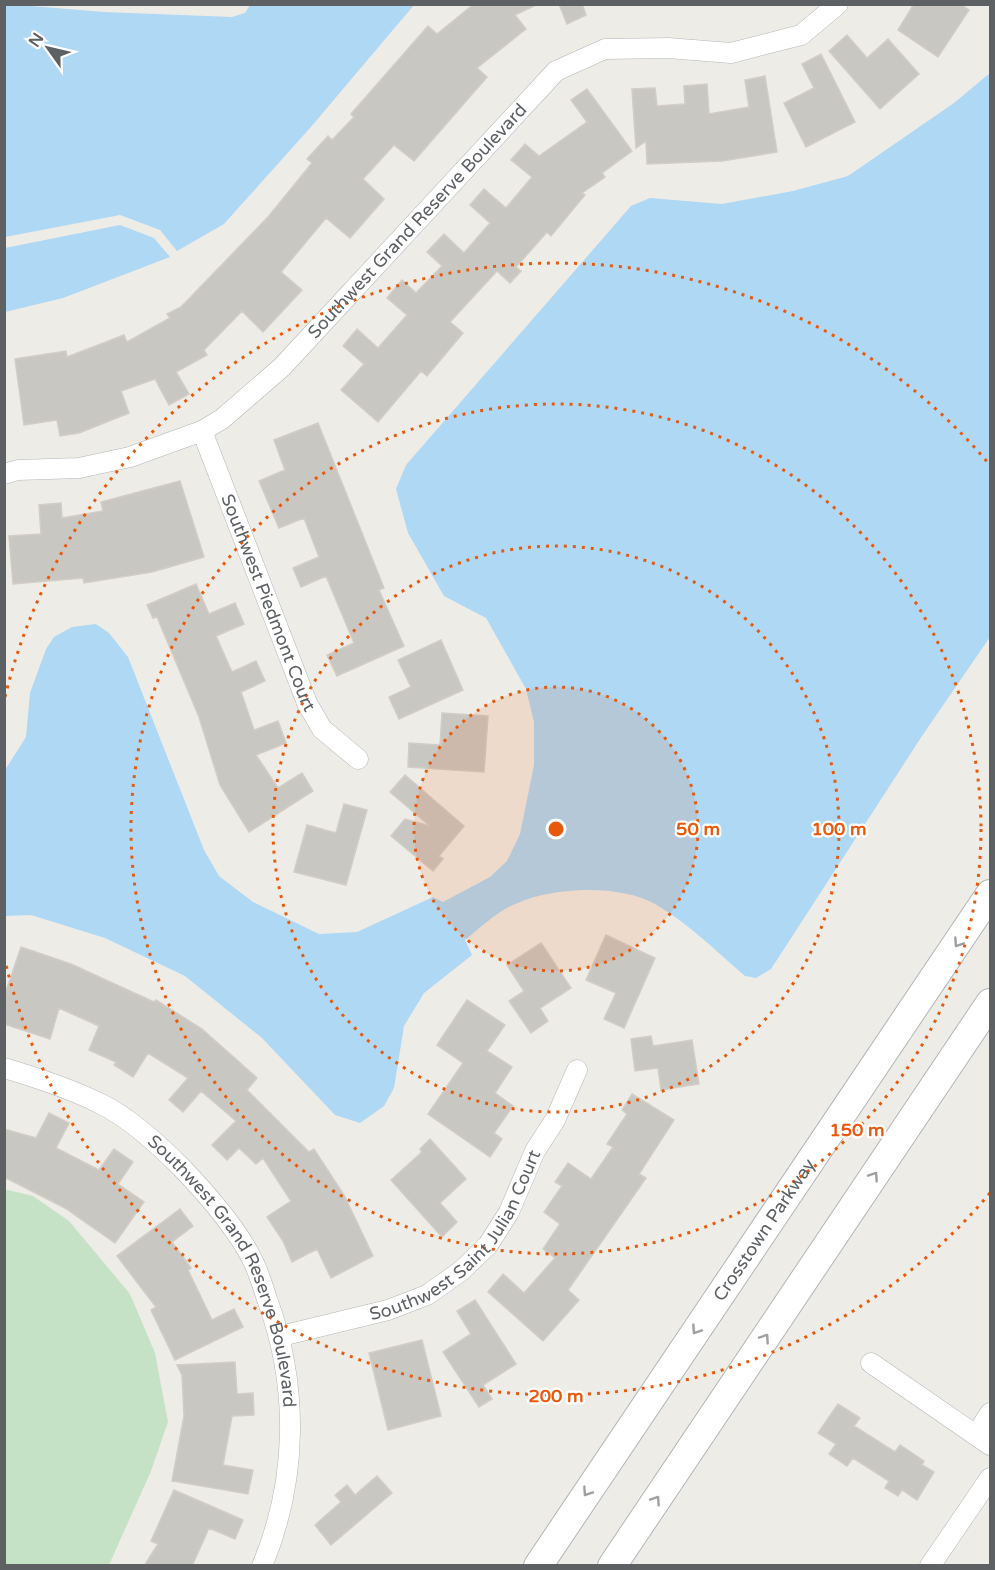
<svg xmlns="http://www.w3.org/2000/svg" width="995" height="1570" viewBox="0 0 995 1570" font-family="'Varela Round',sans-serif">
<style>
.green{fill:#c6e2c6}
.water{fill:#afd8f5}
.building{fill:#c9c7c2;stroke:#d2cdc5;stroke-width:1.5}
.lines{fill:none;stroke-linecap:round;stroke-linejoin:round}
.minor-casing{stroke:#b3b6b9;stroke-width:21}
.secondary-casing{stroke:#b2b5b9;stroke-width:30}
.minor{stroke:#fff;stroke-width:20}
.secondary{stroke:#fff;stroke-width:28}
.oneway{stroke:#9ea0a2}
.ring{fill:none;stroke:#e8590c;stroke-width:3;stroke-dasharray:3 6}
.labels{text-anchor:middle;stroke-width:4.5;stroke-linejoin:round;paint-order:stroke}
.street-label{font-size:18px;fill:#5e6164;stroke:#fff}
.centre{fill:#e8590c;stroke:#fff;stroke-width:3}
.ring-label{font-size:18px;text-anchor:middle;font-weight:bold;fill:#e8590c;stroke:#fff;stroke-width:4.5;stroke-linejoin:round;paint-order:stroke}
</style>
<rect width="100%" height="100%" fill="#eeece6"/>
<!-- green -->
<path class="green" d="M 4,1189 L 33,1196 L 69,1221 L 130,1294 L 155,1353 L 168,1422 L 151,1471 L 109,1565 L 5,1565 Z"/>
<!-- water -->
<path class="water" d="M 19,5 L 104,12 L 232,17 L 245,13 L 250,5 L 414,5 L 310,128 L 224,224 L 177,251 L 160,230 L 120,215 L 5,237 L 5,6 Z
M 990,73 L 990,637 L 924,733 L 771,969 L 756,978 L 745,976 C 716,951 688,923 655,904 C 618,883 546,887 509,907 C 493,915 479,929 465,940 L 472,955 L 424,993 L 404,1026 L 394,1088 L 384,1106 L 360,1123 L 335,1115 L 262,1038 L 185,976 L 105,938 L 31,915 L 5,916 L 5,770 L 26,737 L 30,693 L 46,649 L 54,637 L 72,627 L 96,624 L 109,633 L 128,657 L 204,850 L 219,876 L 253,902 L 319,934 L 357,932 L 433,897 L 443,902 L 490,877 L 507,861 L 520,834 L 534,765 L 534,722 L 526,689 L 486,618 L 444,596 L 408,533 L 396,489 L 406,465 L 631,206 L 650,198 L 722,204 L 793,191 L 848,176 L 954,103 Z
M 120,225 L 154,238 L 170,257 L 63,298 L 5,312 L 5,248 Z"/>
<!-- building -->
<path class="building" d="M 474,4 L 538,4 L 515,15 L 526,29 L 477,68 L 487,77 L 414,161 L 394,145 L 363,179 L 384,199 L 350,238 L 326,218 L 281,272 L 302,290 L 263,332 L 242,311 L 204,350 L 207,355 L 176,372 L 189,394 L 169,405 L 155,379 L 121,391 L 129,413 L 79,433 L 60,436 L 57,420 L 24,425 L 15,359 L 66,351 L 67,357 L 124,335 L 127,342 L 170,318 L 167,314 L 181,307 L 268,217 L 312,163 L 307,159 L 328,136 L 332,140 L 354,117 L 351,114 L 428,26 L 437,34 Z
M 559,4 L 582,4 L 586,15 L 567,24 Z
M 914,4 L 960,4 L 969,10 L 938,57 L 898,30 Z
M 847,35 L 867,58 L 888,39 L 919,74 L 880,109 L 829,51 Z
M 821,54 L 855,122 L 806,147 L 784,103 L 814,88 L 802,64 Z
M 765,76 L 777,152 L 722,161 L 647,164 L 646,141 L 636,148 L 632,89 L 655,88 L 657,106 L 685,104 L 684,86 L 707,84 L 709,114 L 749,107 L 745,80 Z
M 587,89 L 632,151 L 602,173 L 605,177 L 582,193 L 585,195 L 551,236 L 547,232 L 516,267 L 521,271 L 510,283 L 497,271 L 450,322 L 463,333 L 427,376 L 421,371 L 378,422 L 341,390 L 364,364 L 343,346 L 357,329 L 378,348 L 407,315 L 387,298 L 402,280 L 416,293 L 442,266 L 427,252 L 444,234 L 464,253 L 490,223 L 470,205 L 484,189 L 506,208 L 532,177 L 511,160 L 525,144 L 539,156 L 587,122 L 571,100 Z
M 318,423 L 384,588 L 379,590 L 404,646 L 337,676 L 327,655 L 354,643 L 326,576 L 301,587 L 293,568 L 319,557 L 304,518 L 279,528 L 259,481 L 285,470 L 274,440 Z
M 180,481 L 204,557 L 152,572 L 84,583 L 83,578 L 13,584 L 9,536 L 41,534 L 39,505 L 61,503 L 62,518 L 103,511 L 101,502 Z
M 196,584 L 209,614 L 235,603 L 244,624 L 216,636 L 232,672 L 256,661 L 265,681 L 241,692 L 254,730 L 278,721 L 286,743 L 256,755 L 278,788 L 302,773 L 313,791 L 249,832 L 220,785 L 199,717 L 157,617 L 153,618 L 147,605 Z
M 441,640 L 463,690 L 399,719 L 389,697 L 411,687 L 398,660 Z
M 442,713 L 488,716 L 484,772 L 408,767 L 409,743 L 440,745 Z
M 405,775 L 464,826 L 439,856 L 443,859 L 433,871 L 391,836 L 405,819 L 430,826 L 390,792 Z
M 344,804 L 367,810 L 346,885 L 294,872 L 307,825 L 336,833 Z
M 606,935 L 655,958 L 624,1028 L 604,1019 L 616,993 L 586,980 Z
M 541,943 L 571,988 L 540,1008 L 548,1021 L 531,1033 L 509,1001 L 524,991 L 507,965 Z
M 21,947 L 71,964 L 154,1002 L 156,1000 L 202,1029 L 257,1078 L 247,1090 L 309,1152 L 314,1149 L 344,1195 L 373,1256 L 331,1278 L 317,1249 L 292,1262 L 283,1241 L 267,1217 L 291,1201 L 263,1158 L 256,1164 L 239,1148 L 227,1160 L 212,1145 L 236,1121 L 201,1091 L 183,1112 L 169,1100 L 188,1078 L 148,1053 L 133,1077 L 114,1065 L 116,1062 L 89,1050 L 99,1026 L 59,1008 L 50,1039 L 4,1024 L 4,997 Z
M 467,1000 L 505,1025 L 487,1051 L 512,1067 L 495,1093 L 513,1106 L 494,1133 L 502,1139 L 490,1157 L 428,1114 L 463,1063 L 437,1045 Z
M 651,1036 L 653,1046 L 692,1040 L 699,1084 L 661,1090 L 658,1068 L 635,1071 L 631,1039 Z
M 632,1094 L 674,1120 L 639,1174 L 646,1178 L 568,1290 L 579,1300 L 543,1341 L 488,1292 L 503,1274 L 524,1293 L 555,1258 L 543,1249 L 560,1224 L 544,1212 L 562,1186 L 555,1182 L 568,1163 L 591,1179 L 613,1147 L 607,1144 L 627,1114 L 622,1110 Z
M 49,1113 L 69,1123 L 56,1148 L 99,1170 L 114,1149 L 133,1162 L 118,1184 L 144,1202 L 115,1243 L 65,1208 L 4,1177 L 4,1129 L 36,1138 Z
M 430,1139 L 466,1179 L 440,1203 L 457,1222 L 442,1237 L 391,1180 L 422,1152 L 420,1149 Z
M 180,1209 L 193,1226 L 172,1242 L 191,1268 L 188,1270 L 212,1320 L 234,1309 L 243,1327 L 175,1360 L 151,1310 L 156,1307 L 117,1256 Z
M 475,1300 L 516,1364 L 483,1385 L 492,1399 L 479,1407 L 443,1352 L 471,1334 L 457,1311 Z
M 422,1340 L 441,1416 L 388,1430 L 369,1353 Z
M 235,1362 L 237,1394 L 253,1393 L 254,1415 L 232,1416 L 223,1465 L 253,1470 L 248,1494 L 172,1481 L 184,1416 L 182,1375 L 177,1365 Z
M 838,1404 L 860,1418 L 854,1426 L 895,1452 L 900,1445 L 924,1461 L 922,1465 L 934,1472 L 917,1500 L 902,1490 L 898,1496 L 885,1488 L 889,1481 L 853,1458 L 847,1466 L 829,1454 L 836,1444 L 818,1433 Z
M 377,1476 L 392,1493 L 331,1545 L 315,1525 L 341,1502 L 335,1495 L 347,1485 L 355,1495 Z
M 174,1490 L 243,1520 L 235,1539 L 209,1528 L 192,1566 L 144,1566 L 158,1544 L 151,1541 Z"/>
<g class="lines">
<defs>
<g id="minor">
<path id="s1" d="M 202,431 L 307,703 L 322,729 L 358,759"/>
<path id="s2" d="M 4,474 L 18,470 L 79,468 L 130,457 L 202,431 L 222,419 L 282,367 L 556,71 L 605,49 L 668,48 L 731,53 L 801,35 L 838,4"/>
<path id="s3" d="M 4,1068 C 38,1078 72,1089 103,1105 C 131,1119 159,1145 181,1167 C 205,1192 238,1230 253,1261 C 259,1273 263,1287 267,1299 C 299,1386 298,1480 262,1566"/>
<path id="s4" d="M 281,1336 L 388,1310 L 427,1295 L 461,1271 L 488,1245 L 509,1212 L 535,1151 L 555,1120 L 577,1070"/>
<path d="M 871,1363 L 990,1445"/>
<path d="M 976,1435 L 990,1413"/>
<path d="M 930,1566 L 990,1478"/>
</g>
<g id="secondary">
<path id="s5" d="M 538,1566 L 990,894"/>
<path d="M 612,1566 L 990,1003"/>
</g>
</defs>
<!-- minor casing -->
<use href="#minor" class="minor-casing"/>
<!-- secondary casing -->
<use href="#secondary" class="secondary-casing"/>
<!-- minor -->
<use href="#minor" class="minor"/>
<!-- secondary -->
<use href="#secondary" class="secondary"/>
</g>
<!-- one-way arrows -->
<defs><path id="oneway-chevron" d="M-2-3.5L2.5 0L-2 3.5" fill="none" stroke-width="1.6" stroke-linecap="round" stroke-linejoin="round" transform="scale(1.5)"/></defs>
<g class="oneway">
<use href="#oneway-chevron" transform="translate(958 943) rotate(124)"/>
<use href="#oneway-chevron" transform="translate(874 1176) rotate(-56)"/>
<use href="#oneway-chevron" transform="translate(696 1330) rotate(124)"/>
<use href="#oneway-chevron" transform="translate(765 1338) rotate(-56)"/>
<use href="#oneway-chevron" transform="translate(587 1492) rotate(124)"/>
<use href="#oneway-chevron" transform="translate(656 1500) rotate(-56)"/>
</g>
<!-- distance rings -->
<circle cx="556" cy="829" r="142" fill="#e8590c" fill-opacity=".12"/>
<g class="ring">
<circle cx="556" cy="829" r="142"/>
<circle cx="556" cy="829" r="283"/>
<circle cx="556" cy="829" r="425"/>
<path d="M990 1193A567 567 0 0 1 5 961M5 697A567 567 0 0 1 990 465"/>
</g>
<g class="labels">
<!-- street labels -->
<g class="street-label">
<text dy="6" stroke="none"><textPath href="#s2" startOffset="506">Southwest Grand Reserve Boulevard</textPath></text>
<text dy="6" stroke="none"><textPath href="#s1" startOffset="184">Southwest Piedmont Court</textPath></text>
<text dy="6" stroke="none"><textPath href="#s4" startOffset="214">Southwest Saint Julian Court</textPath></text>
<text dy="6" stroke="none"><textPath href="#s5" startOffset="405">Crosstown Parkway</textPath></text>
<text dy="6" stroke="none"><textPath href="#s3" startOffset="320">Southwest Grand Reserve Boulevard</textPath></text>
</g>
</g>
<circle cx="556" cy="829" r="9" class="centre"/>
<g class="ring-label">
<text x="698" y="835">50 m</text>
<text x="839" y="835">100 m</text>
<text x="857" y="1136">150 m</text>
<text x="556" y="1402">200 m</text>
</g>
<!-- border -->
<rect width="995" height="1570" fill="none" stroke="#5e6164" stroke-width="12"/>
<!-- north arrow -->
<g transform="translate(48 48) rotate(304)" stroke="#ffffff" stroke-width="4.5" paint-order="stroke">
<path d="M0-4.5L10 22L0 15L-10 22Z" fill="#5e6164"/>
<text y="-9" font-size="16" font-weight="bold" text-anchor="middle" fill="#5e6164">N</text>
</g>
</svg>
